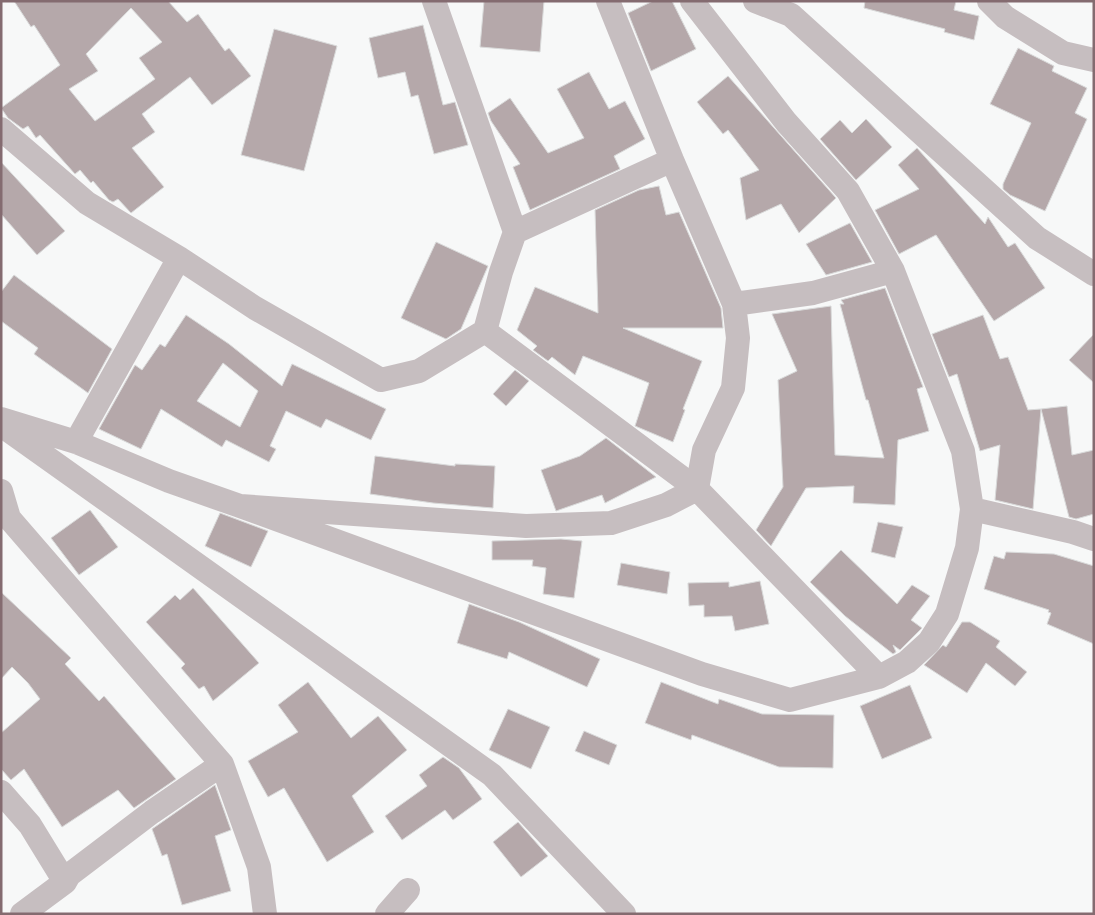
<svg xmlns="http://www.w3.org/2000/svg" width="1095" height="915" viewBox="0 0 1095 915" font-family="'Asap Condensed',sans-serif">
<style>
.building{fill:#b5a8aa;stroke:#d9dada;fill-rule:evenodd}
.lines{fill:none;stroke-linecap:round;stroke-linejoin:round}
.street{stroke:#c6bec0;stroke-width:24}
</style>
<rect width="100%" height="100%" fill="#f7f8f8"/>
<!-- building -->
<path class="building" d="M 14,1 L 168,1 L 187,22 L 198,14 L 225,51 L 229,48 L 251,76 L 212,105 L 190,77 L 142,114 L 155,132 L 132,148 L 164,187 L 131,213 L 118,199 L 113,202 L 109,200 L 93,181 L 91,183 L 80,170 L 75,174 L 40,135 L 36,138 L 28,126 L 23,129 L 8,118 L 1,108 L 60,65 L 34,25 L 31,27 ZM 131,8 L 162,42 L 139,58 L 155,79 L 95,121 L 69,89 L 98,71 L 86,54 Z
M 484,1 L 544,1 L 540,52 L 480,47 Z
M 653,1 L 672,1 L 696,49 L 651,71 L 628,13 Z
M 865,1 L 956,1 L 954,10 L 979,16 L 974,40 L 944,32 L 945,29 L 864,8 Z
M 423,25 L 443,105 L 455,102 L 468,145 L 434,154 L 418,95 L 411,97 L 405,72 L 378,78 L 369,38 Z
M 274,29 L 337,46 L 304,171 L 241,155 Z
M 1018,48 L 1054,66 L 1052,71 L 1087,88 L 1075,113 L 1087,119 L 1045,211 L 1010,195 L 1003,189 L 1003,184 L 1031,123 L 990,104 Z
M 589,72 L 609,109 L 625,101 L 645,139 L 614,156 L 620,169 L 530,210 L 513,167 L 520,164 L 491,121 L 488,113 L 510,98 L 548,153 L 584,138 L 557,89 Z
M 728,76 L 836,198 L 799,233 L 781,204 L 746,220 L 740,178 L 759,170 L 728,130 L 723,134 L 697,102 Z
M 866,119 L 892,147 L 856,180 L 820,139 L 840,120 L 852,133 Z
M 917,148 L 985,224 L 988,217 L 1008,247 L 1015,243 L 1045,288 L 994,321 L 936,235 L 899,254 L 875,210 L 919,189 L 898,165 Z
M 1,162 L 65,231 L 37,255 L 1,214 Z
M 659,186 L 666,215 L 679,212 L 721,308 L 723,328 L 623,328 L 702,361 L 683,409 L 685,410 L 673,442 L 635,426 L 649,383 L 583,356 L 575,375 L 552,357 L 548,361 L 533,350 L 537,346 L 517,330 L 535,287 L 598,313 L 595,210 L 639,190 Z
M 850,223 L 872,262 L 826,275 L 806,244 Z
M 436,242 L 488,266 L 461,329 L 446,339 L 401,318 Z
M 14,275 L 112,349 L 88,393 L 34,354 L 38,348 L 1,321 L 1,292 Z
M 885,288 L 923,387 L 917,389 L 929,431 L 898,440 L 895,505 L 853,503 L 854,486 L 806,488 L 771,546 L 756,530 L 783,487 L 778,380 L 797,371 L 772,314 L 831,306 L 835,455 L 884,458 L 868,400 L 866,400 L 840,304 L 844,304 L 841,300 Z
M 186,315 L 229,344 L 282,386 L 292,364 L 386,409 L 371,440 L 326,419 L 321,428 L 286,411 L 270,446 L 276,449 L 269,462 L 226,440 L 222,447 L 161,409 L 141,449 L 99,429 L 135,365 L 142,370 L 160,344 L 165,347 ZM 223,363 L 258,391 L 240,427 L 197,401 Z
M 983,315 L 1000,359 L 1008,357 L 1028,410 L 1041,409 L 1033,509 L 995,500 L 1000,445 L 980,451 L 957,374 L 949,377 L 932,334 Z
M 1094,334 L 1094,383 L 1069,360 Z
M 515,370 L 529,381 L 506,406 L 493,394 Z
M 1067,406 L 1072,455 L 1094,450 L 1094,514 L 1076,519 L 1069,517 L 1041,409 Z
M 606,438 L 656,477 L 605,503 L 602,495 L 556,511 L 541,470 L 580,456 Z
M 375,456 L 455,466 L 455,464 L 495,466 L 493,508 L 433,503 L 370,494 Z
M 90,510 L 118,547 L 79,575 L 51,538 Z
M 220,513 L 268,531 L 251,567 L 205,546 Z
M 878,522 L 903,527 L 895,558 L 871,552 Z
M 561,539 L 582,541 L 574,598 L 543,594 L 546,568 L 532,566 L 533,560 L 492,560 L 492,541 Z
M 841,550 L 897,604 L 912,585 L 930,596 L 911,620 L 922,628 L 900,650 L 893,645 L 896,652 L 893,654 L 845,616 L 810,582 Z
M 1006,552 L 1054,554 L 1094,566 L 1094,644 L 1047,624 L 1051,613 L 1048,612 L 1049,610 L 984,589 L 994,556 L 1004,559 Z
M 621,563 L 670,572 L 667,594 L 617,585 Z
M 760,581 L 769,624 L 735,631 L 732,616 L 704,617 L 704,605 L 689,606 L 688,583 L 729,582 L 729,587 Z
M 193,588 L 259,663 L 213,701 L 204,686 L 199,689 L 181,668 L 185,664 L 146,622 L 175,595 L 180,600 Z
M 1,592 L 71,658 L 65,664 L 99,701 L 104,696 L 176,779 L 134,808 L 118,790 L 62,827 L 24,769 L 11,780 L 1,769 L 1,733 L 40,699 L 28,683 L 12,667 L 1,679 Z
M 469,604 L 519,622 L 600,659 L 587,687 L 509,652 L 507,659 L 457,643 Z
M 962,622 L 970,622 L 1000,641 L 996,647 L 1027,672 L 1015,686 L 986,663 L 967,693 L 924,665 L 943,645 L 946,647 Z
M 308,682 L 351,738 L 378,716 L 407,750 L 352,796 L 374,832 L 327,862 L 284,788 L 268,797 L 248,761 L 298,732 L 278,705 Z
M 661,682 L 718,704 L 719,699 L 762,714 L 834,715 L 833,768 L 779,767 L 692,735 L 691,740 L 645,723 Z
M 910,685 L 932,738 L 882,759 L 860,706 Z
M 508,709 L 550,727 L 531,769 L 489,750 Z
M 584,731 L 617,745 L 609,765 L 575,751 Z
M 443,757 L 459,768 L 482,799 L 453,820 L 445,810 L 402,840 L 385,816 L 427,786 L 419,775 Z
M 215,785 L 231,830 L 215,836 L 231,891 L 182,905 L 167,854 L 162,856 L 152,829 Z
M 518,822 L 548,856 L 521,877 L 493,842 Z"/>
<g class="lines">
<!-- street -->
<path class="street" d="M 755,1 L 791,15 L 1037,238 L 1094,274
M 989,1 L 1005,17 L 1063,53 L 1094,60
M 1,129 L 87,203 L 179,258 L 255,308 L 381,380 L 419,371 L 485,331 L 501,272 L 515,232 L 434,1
M 515,232 L 672,160
M 734,304 L 813,293 L 893,271
M 485,331 L 697,489 L 879,677
M 1,419 L 76,442 L 169,481 L 240,506 L 526,526 L 611,523 L 666,505 L 697,489 L 704,450 L 733,388 L 738,338 L 734,304 L 672,160 L 608,1
M 4,427 L 492,775 L 624,914
M 76,442 L 179,258
M 1,491 L 9,518 L 222,764 L 259,867 L 265,914
M 240,506 L 702,674 L 790,700 L 879,677 L 907,662 L 929,642 L 947,614 L 967,548 L 972,509 L 963,451 L 893,271 L 848,191 L 786,122 L 692,1
M 972,509 L 1073,532 L 1094,539
M 1,792 L 30,825 L 65,882 L 22,914
M 65,882 L 69,875 L 152,812 L 222,764
M 387,914 L 408,890"/>
</g>
<!-- border -->
<rect width="1095" height="915" fill="none" stroke="#846b70" stroke-width="5"/>
</svg>
